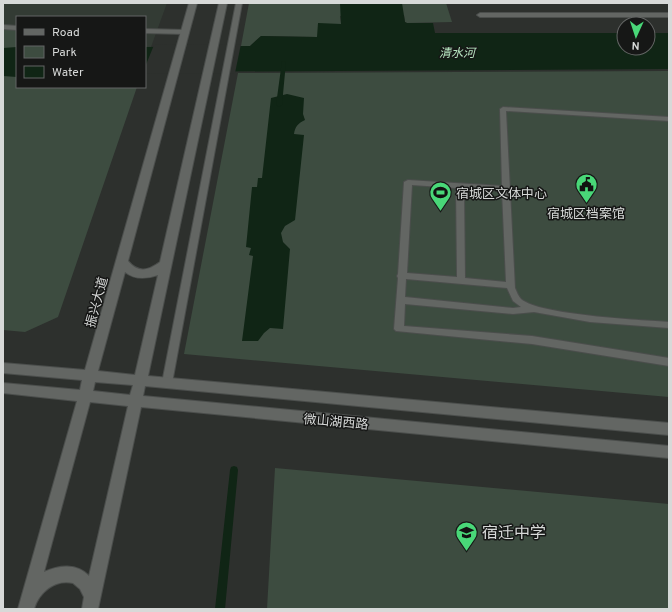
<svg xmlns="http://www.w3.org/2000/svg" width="672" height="612" viewBox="0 0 672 612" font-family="Overpass,'Noto Sans SC',sans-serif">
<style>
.built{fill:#333b34}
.green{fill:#3d4c40}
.water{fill:#102515}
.pier{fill:#2d302d}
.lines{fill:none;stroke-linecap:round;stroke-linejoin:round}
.stream{fill:#102515;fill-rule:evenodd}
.lane-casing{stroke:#4b4e4c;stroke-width:2}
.secondary-casing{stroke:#4b4e4c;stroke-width:2}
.lane{fill:#636663;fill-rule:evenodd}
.secondary{fill:#636663;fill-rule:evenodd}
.labels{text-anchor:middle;stroke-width:3;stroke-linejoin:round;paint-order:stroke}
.far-water-label{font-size:12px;font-style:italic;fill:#b7e6c0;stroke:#161716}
.poi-label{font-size:13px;fill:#d7d9d8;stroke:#161716;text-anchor:start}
.street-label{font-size:13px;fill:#d7d9d8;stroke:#161716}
.near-poi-label{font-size:16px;fill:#d7d9d8;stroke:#161716;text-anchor:start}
</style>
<rect width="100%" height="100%" fill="#2d302d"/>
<!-- built -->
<path class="built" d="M 3,3 L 167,3 L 151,47 L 145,47 L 145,17 L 17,17 L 17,47 L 3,48 Z"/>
<!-- green -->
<path class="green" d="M 249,3 L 446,3 L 452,22 L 407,23 L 405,22 L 404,15 L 340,16 L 341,24 L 317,37 L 261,36 L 250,46 L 241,46 Z
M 3,29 L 17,30 L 17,87 L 137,87 L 58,317 L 25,332 L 3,330 Z
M 669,71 L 669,397 L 184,354 L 238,73 Z
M 275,468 L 669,504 L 669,609 L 267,609 Z"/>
<!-- water -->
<path class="water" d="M 340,3 L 402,3 L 405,22 L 407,23 L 433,23 L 435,33 L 624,33 L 624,48 L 648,48 L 648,33 L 669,33 L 669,69 L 145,72 L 145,47 L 250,46 L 261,36 L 317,37 L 318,23 L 341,24 Z
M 17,47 L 17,77 L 3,76 L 3,48 Z
M 287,94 L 304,98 L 303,114 L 305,120 C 298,123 295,127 294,134 L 304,135 L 295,220 L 285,226 L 281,233 L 283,242 L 290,249 L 283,329 L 270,328 L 264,333 L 258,341 L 242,341 L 253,256 L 249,255 L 251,248 L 246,247 L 252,187 L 257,187 L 258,178 L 262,178 L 271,98 Z"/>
<!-- pier -->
<path class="pier" d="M 241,44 L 235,73 L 145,74 L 145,67 L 154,45 Z"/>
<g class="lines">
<!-- stream -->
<path class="stream" d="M 282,61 L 286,62 L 282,105 L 279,107 L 276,105 Z
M 234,466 L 237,467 L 238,470 L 225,609 L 215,609 L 230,470 L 231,467 Z"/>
<defs>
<path id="lane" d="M 236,3 L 242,3 L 172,383 L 170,386 L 167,387 L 164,386 L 162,383 Z
M 669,13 L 669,17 L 480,17 L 477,15 L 480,13 Z
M 3,25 L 17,26 L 17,30 L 3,29 Z
M 145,29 L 185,30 L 188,32 L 185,34 L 145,33 Z
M 503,107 L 669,117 L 669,121 L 506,111 L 515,288 C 517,292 518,296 521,299 C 539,315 641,320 669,322 L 669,328 L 590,322 L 534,312 L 513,314 L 405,304 L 404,326 L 532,336 L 669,358 L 669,366 L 532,344 L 396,331 L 394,329 L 398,278 L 397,276 L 398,274 L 404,182 L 408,180 L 502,186 L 500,109 ZM 412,185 L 456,188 L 457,277 L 407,273 ZM 464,188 L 502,191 L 506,282 L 465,278 ZM 406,279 L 507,288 L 513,301 L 521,307 L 513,308 L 405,297 Z"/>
<path id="secondary" d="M 189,3 L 197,3 L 128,261 C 138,273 148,271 160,262 L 219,3 L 227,3 L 148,376 L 669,423 L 669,435 L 145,386 L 143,396 L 669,446 L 669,458 L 141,407 L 98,609 L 82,609 L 84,597 L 80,589 L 73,583 C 55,579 39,592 34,609 L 18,609 L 77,401 L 3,393 L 3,383 L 80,390 L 82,380 L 3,373 L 3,363 L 85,370 ZM 125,272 C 135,280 146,279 158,275 L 135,375 L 98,371 ZM 95,382 L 133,385 L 130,395 L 93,391 ZM 90,402 L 128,406 L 89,576 C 77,563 59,565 44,572 Z"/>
</defs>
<!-- lane casing -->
<use href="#lane" class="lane-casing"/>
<!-- secondary casing -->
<use href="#secondary" class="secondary-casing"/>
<!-- lane -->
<use href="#lane" class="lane"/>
<!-- secondary -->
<use href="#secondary" class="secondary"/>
</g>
<!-- icons -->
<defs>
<symbol id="civic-pin" viewBox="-11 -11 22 30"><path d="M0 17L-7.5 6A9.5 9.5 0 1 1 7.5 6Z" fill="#49d778" stroke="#161716"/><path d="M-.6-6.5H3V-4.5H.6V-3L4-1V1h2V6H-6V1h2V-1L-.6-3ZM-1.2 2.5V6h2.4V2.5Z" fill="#111"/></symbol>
<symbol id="stadium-pin" viewBox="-11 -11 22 30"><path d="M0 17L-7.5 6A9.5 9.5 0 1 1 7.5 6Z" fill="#49d778" stroke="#161716"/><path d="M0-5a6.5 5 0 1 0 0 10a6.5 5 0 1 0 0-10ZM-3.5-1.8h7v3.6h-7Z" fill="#111"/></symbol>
<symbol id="school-pin" viewBox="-11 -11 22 30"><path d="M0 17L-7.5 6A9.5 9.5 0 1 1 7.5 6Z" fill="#49d778" stroke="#161716"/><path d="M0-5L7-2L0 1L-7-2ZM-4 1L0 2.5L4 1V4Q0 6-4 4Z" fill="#111"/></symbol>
</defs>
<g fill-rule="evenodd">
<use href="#civic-pin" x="574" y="172" width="25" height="34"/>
<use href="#stadium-pin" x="428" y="180" width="25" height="34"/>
<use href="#school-pin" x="454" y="520" width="25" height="34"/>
</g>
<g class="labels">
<!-- far-water labels -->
<g class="far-water-label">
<text x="457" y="57">清水河</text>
</g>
<!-- poi labels -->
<g class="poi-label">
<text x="456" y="198">宿城区文体中心</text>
<text x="586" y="218" text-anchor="middle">宿城区档案馆</text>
</g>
<!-- street labels -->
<g class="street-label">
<text transform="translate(96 302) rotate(-75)" y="5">振兴大道</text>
<text transform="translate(336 421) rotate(5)" y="5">微山湖西路</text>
</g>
<!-- near-poi labels -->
<g class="near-poi-label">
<text x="482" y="538">宿迁中学</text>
</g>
</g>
<!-- border -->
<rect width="672" height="612" fill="none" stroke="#d7d9d8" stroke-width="8"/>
<!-- legend -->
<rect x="16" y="16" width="130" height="72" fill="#161716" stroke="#636564"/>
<rect x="24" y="29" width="20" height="6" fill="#636663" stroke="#636564"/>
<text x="52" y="36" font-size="12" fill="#d7d9d8">Road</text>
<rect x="24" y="46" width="20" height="12" fill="#3d4c40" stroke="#636564"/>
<text x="52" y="56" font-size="12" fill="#d7d9d8">Park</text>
<rect x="24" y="66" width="20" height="12" fill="#102515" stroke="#636564"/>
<text x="52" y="76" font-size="12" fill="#d7d9d8">Water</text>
<!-- north arrow -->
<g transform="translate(636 36) rotate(183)"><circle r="19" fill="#161716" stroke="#636564"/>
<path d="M0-3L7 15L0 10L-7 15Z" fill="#49d778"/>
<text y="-6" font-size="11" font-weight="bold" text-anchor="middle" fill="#d7d9d8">N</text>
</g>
</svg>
